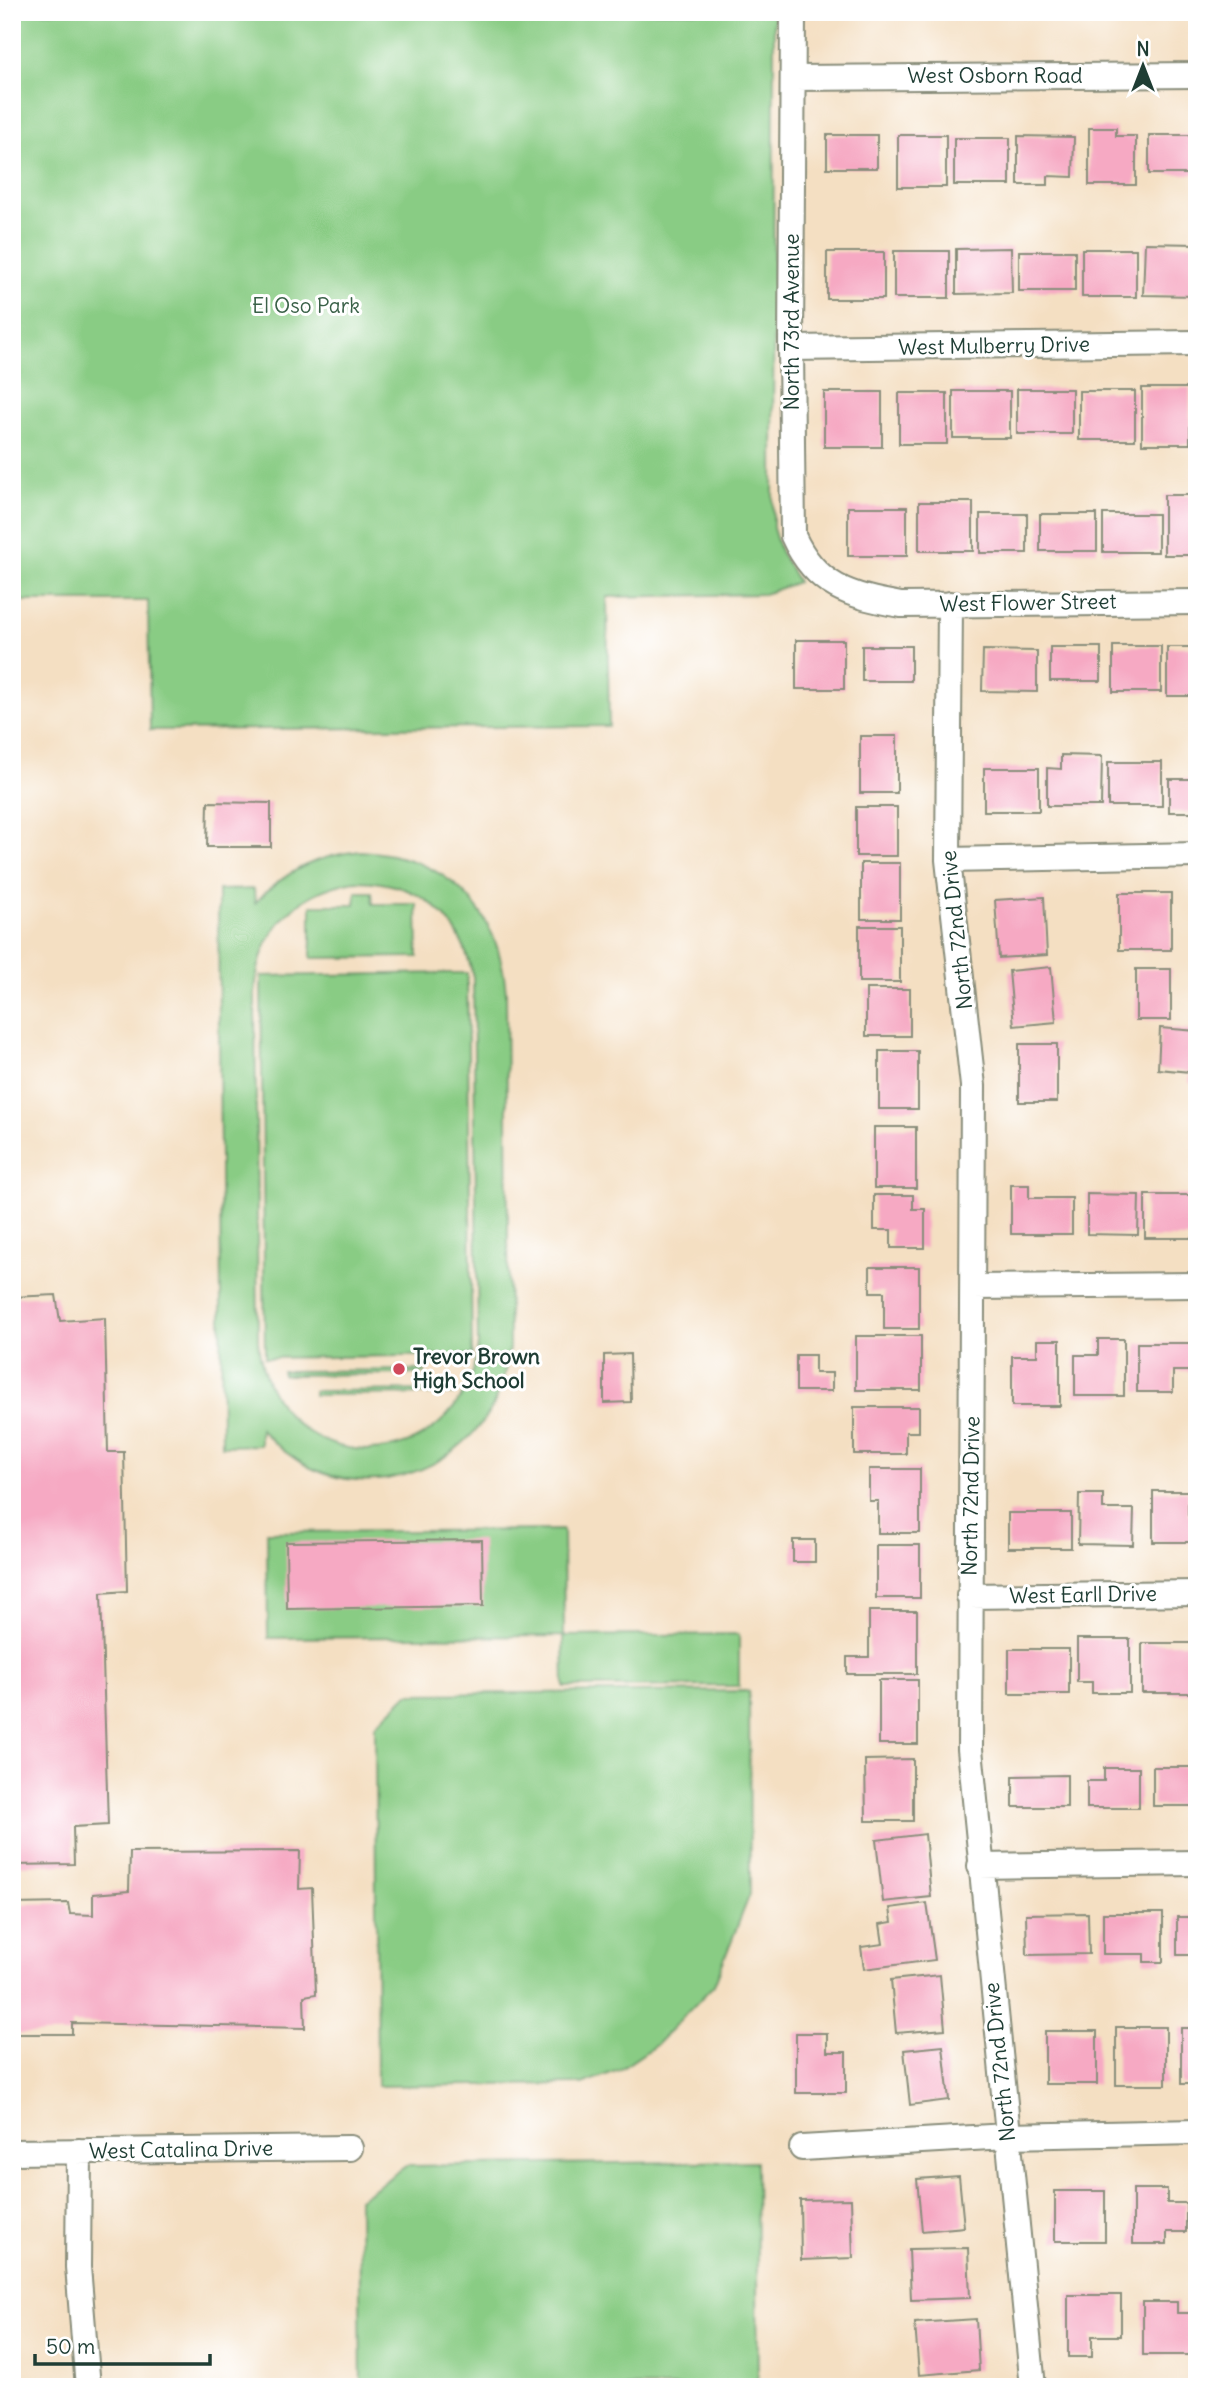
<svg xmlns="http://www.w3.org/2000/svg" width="1209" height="2399" viewBox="0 0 1209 2399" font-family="Delius,sans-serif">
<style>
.green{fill:#89cc84;stroke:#54845c;stroke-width:2;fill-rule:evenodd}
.building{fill:#f6a9c3}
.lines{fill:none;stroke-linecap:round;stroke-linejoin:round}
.minor-casing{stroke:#8a8e7b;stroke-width:28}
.minor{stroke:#fff;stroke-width:24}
.poi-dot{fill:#d1495b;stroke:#fff;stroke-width:2.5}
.labels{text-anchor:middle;stroke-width:6;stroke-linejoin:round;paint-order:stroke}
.street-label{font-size:21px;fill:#1f3d34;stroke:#fff}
.park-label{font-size:21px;fill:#3a6148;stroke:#fff}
.poi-label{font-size:21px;font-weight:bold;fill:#1f3d34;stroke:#fff;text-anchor:start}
</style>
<rect width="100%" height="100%" fill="#fff"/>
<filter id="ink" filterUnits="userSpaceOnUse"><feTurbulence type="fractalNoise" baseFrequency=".0143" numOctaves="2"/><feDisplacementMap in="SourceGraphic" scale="14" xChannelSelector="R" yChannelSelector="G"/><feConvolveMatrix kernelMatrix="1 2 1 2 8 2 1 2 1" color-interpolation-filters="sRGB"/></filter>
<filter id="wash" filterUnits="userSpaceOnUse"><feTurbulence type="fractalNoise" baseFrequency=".00686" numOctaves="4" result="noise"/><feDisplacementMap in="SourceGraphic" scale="28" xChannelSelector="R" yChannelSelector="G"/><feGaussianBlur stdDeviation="1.57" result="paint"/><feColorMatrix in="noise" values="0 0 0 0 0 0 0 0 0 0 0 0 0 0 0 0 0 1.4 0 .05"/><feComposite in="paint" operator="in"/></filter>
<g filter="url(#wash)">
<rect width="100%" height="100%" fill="#f4dfc2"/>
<!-- green -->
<path class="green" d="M 12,12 L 774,12 L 773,528 L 780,551 L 798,582 L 764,594 L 607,597 L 609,726 L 150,730 L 148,601 L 12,601 Z
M 361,851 C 446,856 499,907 506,992 L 509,1348 C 506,1371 501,1394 488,1414 C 451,1471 374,1498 311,1468 C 291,1458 275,1445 260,1429 L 260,1445 L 222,1446 L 218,890 L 254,889 L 255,903 C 285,871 317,855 361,851 ZM 355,881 C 419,881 460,914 473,977 L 478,1344 C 461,1486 273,1485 258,1342 L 255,994 C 258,931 294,892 355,881 Z
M 356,892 L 372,892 L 373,904 L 417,904 L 418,957 L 311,958 L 311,905 L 355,905 Z
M 449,973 L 467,973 L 472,1355 L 265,1358 L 261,976 Z
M 425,1370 L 425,1374 L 283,1375 L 282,1371 Z
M 454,1390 L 454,1394 L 314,1395 L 314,1391 Z
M 563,1530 L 564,1636 L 739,1634 L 739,1686 L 564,1687 L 563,1636 L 268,1638 L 267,1532 Z
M 749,1691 L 750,1894 L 714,1985 L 656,2045 L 619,2070 L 582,2084 L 377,2086 L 375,1726 L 408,1694 Z
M 756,2161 L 758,2387 L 361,2387 L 359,2199 L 406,2166 Z"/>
<g id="blocks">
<!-- building -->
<path class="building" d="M 1089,128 L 1116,128 L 1116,136 L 1136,136 L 1136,185 L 1089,185 Z
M 827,135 L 877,135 L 877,168 L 827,168 Z
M 898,135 L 946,135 L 946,187 L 898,187 Z
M 1149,135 L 1197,135 L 1197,174 L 1149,174 Z
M 1018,136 L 1074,137 L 1073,177 L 1048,176 L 1048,185 L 1018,185 Z
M 954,138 L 1010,138 L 1010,185 L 954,185 Z
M 1145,243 L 1197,244 L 1197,296 L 1143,295 Z
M 1011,248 L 1012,293 L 956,294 L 956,249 Z
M 1082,249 L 1136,249 L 1136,297 L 1082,297 Z
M 894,251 L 949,251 L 949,298 L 894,298 Z
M 1019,251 L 1075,251 L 1075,291 L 1019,291 Z
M 827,252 L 884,252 L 884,299 L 827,299 Z
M 1142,388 L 1190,388 L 1190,444 L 1142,444 Z
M 1017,389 L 1072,389 L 1072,434 L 1017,434 Z
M 953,391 L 1010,391 L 1010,438 L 953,438 Z
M 1079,391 L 1135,391 L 1135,440 L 1079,440 Z
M 824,392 L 882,392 L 882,447 L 824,447 Z
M 899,393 L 947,393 L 947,444 L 899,444 Z
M 1164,495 L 1197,495 L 1197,555 L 1164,555 Z
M 919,502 L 973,502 L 973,551 L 919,551 Z
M 848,507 L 907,507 L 907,556 L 848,556 Z
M 980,514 L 1027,514 L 1027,553 L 980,553 Z
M 1040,514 L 1097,514 L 1097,551 L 1040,551 Z
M 1103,514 L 1158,514 L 1158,552 L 1103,552 Z
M 796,640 L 844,640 L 844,689 L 796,689 Z
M 862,646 L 911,646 L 911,681 L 862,681 Z
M 1113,646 L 1161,646 L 1161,692 L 1113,692 Z
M 1050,647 L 1101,647 L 1101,681 L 1050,681 Z
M 1167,647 L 1197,647 L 1197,696 L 1167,696 Z
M 983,650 L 1037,651 L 1037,692 L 982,691 Z
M 860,736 L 897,736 L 897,793 L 860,793 Z
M 1061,755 L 1102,756 L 1101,806 L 1047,806 L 1047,768 L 1061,769 Z
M 1108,762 L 1162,762 L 1162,806 L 1108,806 Z
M 984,768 L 1039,768 L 1039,811 L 984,811 Z
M 1169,779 L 1197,779 L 1197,812 L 1169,812 Z
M 208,802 L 271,803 L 271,847 L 207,847 Z
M 856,807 L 897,807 L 897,856 L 856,856 Z
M 861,863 L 900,863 L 900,919 L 861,919 Z
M 1119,893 L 1171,893 L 1171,950 L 1119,950 Z
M 1044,897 L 1047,955 L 999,958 L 995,900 Z
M 859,926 L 900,926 L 900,982 L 859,982 Z
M 1051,967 L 1056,1022 L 1014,1026 L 1009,971 Z
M 1136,969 L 1171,969 L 1171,1020 L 1136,1020 Z
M 866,989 L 910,989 L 910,1036 L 866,1036 Z
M 1160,1028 L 1197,1031 L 1197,1084 L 1189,1083 L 1190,1072 L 1158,1069 Z
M 1019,1044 L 1057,1044 L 1057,1102 L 1019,1102 Z
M 879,1051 L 918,1051 L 918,1109 L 879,1109 Z
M 874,1127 L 916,1127 L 916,1188 L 874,1188 Z
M 1011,1185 L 1029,1185 L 1029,1198 L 1072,1198 L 1072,1234 L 1011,1234 Z
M 1087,1194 L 1139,1195 L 1138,1235 L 1087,1234 Z
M 874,1195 L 913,1195 L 913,1209 L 925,1209 L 925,1248 L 891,1248 L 891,1230 L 874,1230 Z
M 1145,1195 L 1197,1195 L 1197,1238 L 1145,1238 Z
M 870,1267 L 919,1267 L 919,1329 L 884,1329 L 884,1292 L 870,1292 Z
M 56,1295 L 60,1321 L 105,1318 L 108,1452 L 124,1452 L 127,1591 L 101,1593 L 108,1825 L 73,1827 L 74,1864 L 12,1865 L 12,1297 Z
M 856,1336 L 921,1336 L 921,1390 L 856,1390 Z
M 1098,1339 L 1124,1339 L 1124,1396 L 1075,1396 L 1075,1355 L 1098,1355 Z
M 1037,1340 L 1060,1340 L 1060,1406 L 1012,1406 L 1012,1356 L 1037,1356 Z
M 1137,1343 L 1191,1343 L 1191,1371 L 1173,1371 L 1173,1392 L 1137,1392 Z
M 630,1354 L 631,1402 L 604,1403 L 604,1355 Z
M 796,1355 L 815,1355 L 815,1373 L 832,1373 L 832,1391 L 796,1391 Z
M 854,1407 L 919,1407 L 919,1432 L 906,1432 L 906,1454 L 854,1454 Z
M 869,1469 L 920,1469 L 920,1533 L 878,1533 L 878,1501 L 869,1501 Z
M 1153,1491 L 1188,1491 L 1188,1515 L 1197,1515 L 1197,1542 L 1153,1542 Z
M 1079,1494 L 1103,1494 L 1103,1509 L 1134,1509 L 1133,1545 L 1078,1544 Z
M 1008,1513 L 1071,1513 L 1071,1548 L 1008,1548 Z
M 482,1540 L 483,1606 L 287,1609 L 286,1542 Z
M 793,1540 L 815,1540 L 815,1562 L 793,1562 Z
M 876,1545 L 920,1545 L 920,1598 L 876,1598 Z
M 869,1611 L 917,1611 L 917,1674 L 847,1674 L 847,1657 L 869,1657 Z
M 1077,1639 L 1130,1639 L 1130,1693 L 1092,1693 L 1092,1682 L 1077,1682 Z
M 1142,1643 L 1197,1643 L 1197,1693 L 1142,1693 Z
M 1009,1649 L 1069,1649 L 1069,1694 L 1009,1694 Z
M 879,1680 L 918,1680 L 918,1744 L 879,1744 Z
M 913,1759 L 913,1821 L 866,1821 L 865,1760 Z
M 1153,1767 L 1197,1767 L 1197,1806 L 1153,1806 Z
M 1104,1768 L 1139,1768 L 1139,1808 L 1087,1808 L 1087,1781 L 1104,1781 Z
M 1067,1775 L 1067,1807 L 1013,1807 L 1013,1776 Z
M 925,1834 L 931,1897 L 883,1902 L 876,1840 Z
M 300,1851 L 299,1889 L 312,1888 L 316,1994 L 304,1996 L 305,2028 L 72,2023 L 72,2034 L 12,2034 L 12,1904 L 68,1903 L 70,1914 L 93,1915 L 93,1894 L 129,1891 L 130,1852 Z
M 927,1903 L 935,1960 L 864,1969 L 861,1947 L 883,1944 L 880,1924 L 892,1922 L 890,1908 Z
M 1088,1913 L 1089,1954 L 1027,1955 L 1026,1914 Z
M 1103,1913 L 1163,1913 L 1163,1962 L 1144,1962 L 1144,1954 L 1103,1954 Z
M 1177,1917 L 1197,1917 L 1197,1955 L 1177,1955 Z
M 940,1975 L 945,2029 L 896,2033 L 891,1980 Z
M 1116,2027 L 1166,2027 L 1166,2085 L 1116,2085 Z
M 1181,2028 L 1197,2028 L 1197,2084 L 1181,2084 Z
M 1045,2031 L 1097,2031 L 1097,2084 L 1045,2084 Z
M 796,2033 L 827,2033 L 827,2052 L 846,2052 L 846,2093 L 796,2093 Z
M 943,2046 L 949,2100 L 910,2105 L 904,2050 Z
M 959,2176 L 964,2227 L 922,2231 L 917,2179 Z
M 1133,2189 L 1167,2189 L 1167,2203 L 1186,2203 L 1186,2232 L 1167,2232 L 1167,2244 L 1133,2244 Z
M 1055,2191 L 1105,2191 L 1105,2241 L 1055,2241 Z
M 851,2199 L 853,2258 L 801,2260 L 800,2200 Z
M 968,2248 L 970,2298 L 911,2300 L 909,2249 Z
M 1068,2295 L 1121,2295 L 1121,2336 L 1092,2336 L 1092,2357 L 1068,2357 Z
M 1143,2302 L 1177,2302 L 1177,2313 L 1195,2313 L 1195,2355 L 1143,2355 Z
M 976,2319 L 979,2370 L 919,2375 L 915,2323 Z"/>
</g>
</g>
<g filter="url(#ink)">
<use href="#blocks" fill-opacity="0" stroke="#8a8e7b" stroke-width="2"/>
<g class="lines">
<defs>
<path id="minor" d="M 793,12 L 791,348 L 793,536 C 816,587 850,596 901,605 L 1197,602
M 793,78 L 1197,75
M 791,348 L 1197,343
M 950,604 L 948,860 L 973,1086 L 970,1749 L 1033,2387
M 948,860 L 1197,855
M 973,1287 L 1197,1285
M 969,1596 L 1197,1593
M 980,1866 L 1197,1863
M 802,2148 L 1007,2136 L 1197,2132
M 79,2151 L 78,2267 L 88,2387
M 12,2152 L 350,2148"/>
</defs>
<!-- minor casing -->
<use href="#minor" class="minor-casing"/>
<!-- minor -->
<use href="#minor" class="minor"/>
</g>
</g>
<!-- markers -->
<circle class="poi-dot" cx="399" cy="1369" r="7"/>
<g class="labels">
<!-- street labels -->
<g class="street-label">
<text x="995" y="83">West Osborn Road</text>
<text transform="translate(792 322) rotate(-90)" y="7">North 73rd Avenue</text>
<text transform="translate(994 346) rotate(-1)" y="7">West Mulberry Drive</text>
<text transform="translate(1028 603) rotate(-1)" y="7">West Flower Street</text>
<text transform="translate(957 930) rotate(-96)" y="7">North 72nd Drive</text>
<text transform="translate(971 1496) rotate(-89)" y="7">North 72nd Drive</text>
<text transform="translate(1083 1595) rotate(-1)" y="7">West Earll Drive</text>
<text transform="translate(1000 2062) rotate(-96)" y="7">North 72nd Drive</text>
<text transform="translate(181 2150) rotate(-1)" y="7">West Catalina Drive</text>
</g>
<!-- park labels -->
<g class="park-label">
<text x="306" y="313">El Oso Park</text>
</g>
<!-- poi labels -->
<g class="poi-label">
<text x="413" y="1364">Trevor Brown<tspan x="413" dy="24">High School</tspan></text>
</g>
</g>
<!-- margin -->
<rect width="1209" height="2399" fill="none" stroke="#fff" stroke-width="42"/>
<!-- north arrow -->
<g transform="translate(1143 66)" stroke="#ffffff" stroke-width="5" paint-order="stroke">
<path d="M0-5L12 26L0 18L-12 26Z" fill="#1f3d34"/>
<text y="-10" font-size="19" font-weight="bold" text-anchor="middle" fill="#1f3d34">N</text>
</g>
<!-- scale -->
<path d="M35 2354v10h175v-10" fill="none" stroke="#1f3d34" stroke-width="3.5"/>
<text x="46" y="2354" font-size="21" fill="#1f3d34" stroke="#ffffff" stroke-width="5" paint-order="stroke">50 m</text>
</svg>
